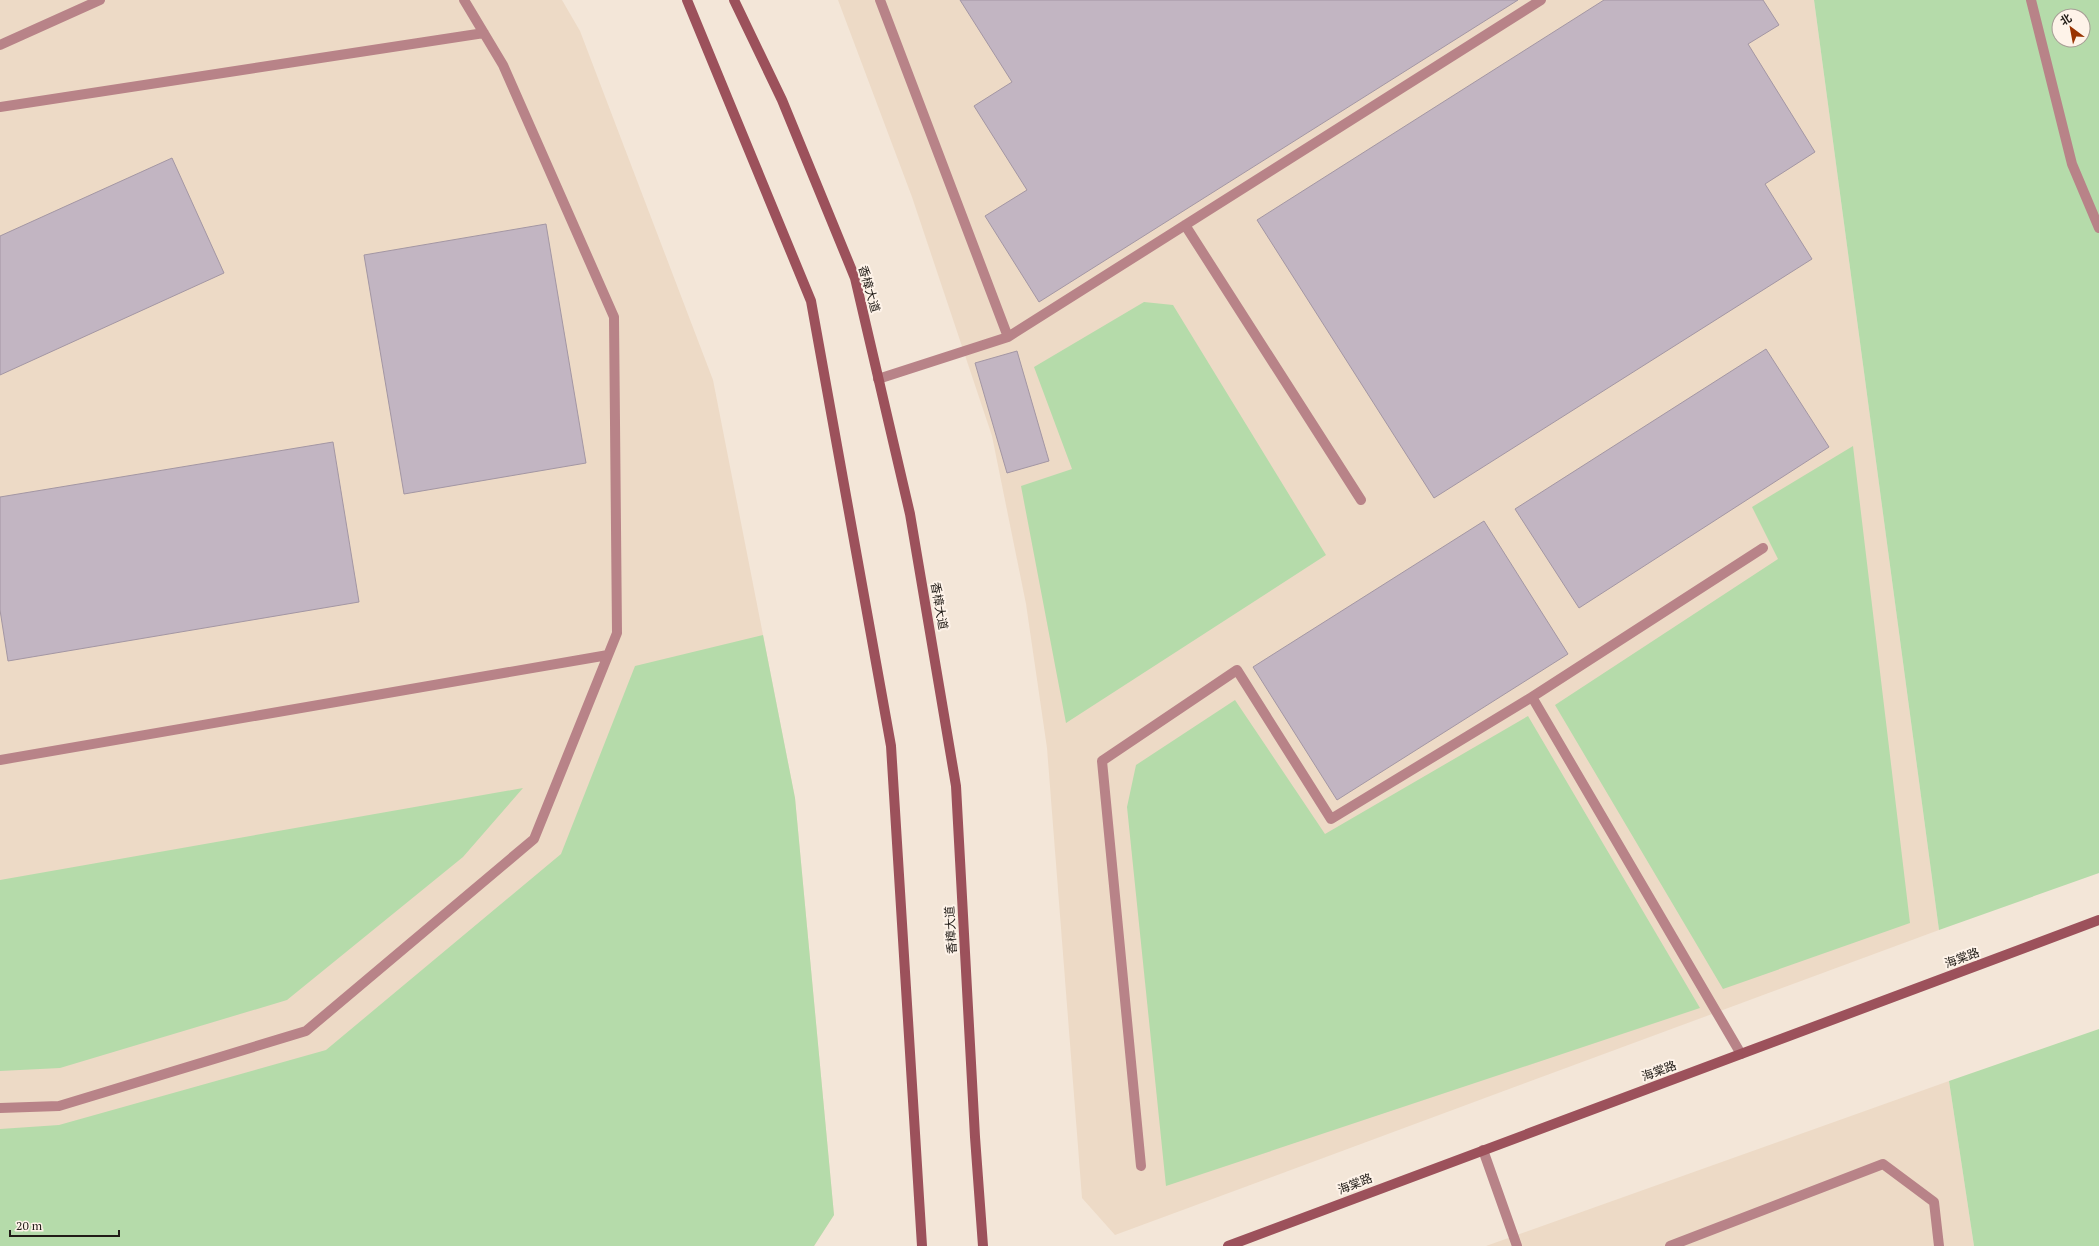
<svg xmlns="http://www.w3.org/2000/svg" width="2099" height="1246" viewBox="0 0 2099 1246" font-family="'PT Serif','Noto Sans SC',serif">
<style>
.built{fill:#eddac6}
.green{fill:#b5dbaa;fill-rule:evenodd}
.building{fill:#c2b5c2;stroke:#a396a3}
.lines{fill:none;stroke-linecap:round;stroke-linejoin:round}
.lane{stroke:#b88388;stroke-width:10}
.secondary{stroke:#9c515b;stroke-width:10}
.labels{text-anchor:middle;stroke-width:4;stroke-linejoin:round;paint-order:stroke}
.street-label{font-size:12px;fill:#211c17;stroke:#fef3e9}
</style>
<rect width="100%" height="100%" fill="#f3e6d8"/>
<!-- built -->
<path class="built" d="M 0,0 L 562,0 L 580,31 L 713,380 L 795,798 L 834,1215 L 814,1246 L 0,1246 Z
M 838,0 L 1814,0 L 1939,930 L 1115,1235 L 1082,1198 L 1047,748 L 1026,604 L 992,436 L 912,197 Z
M 1949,1081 L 1974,1246 L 1486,1246 Z"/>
<!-- green -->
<path class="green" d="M 1814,0 L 2099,0 L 2099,873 L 1939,930 ZM 2059,16 L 2083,16 L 2083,40 L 2059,40 Z
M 1144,302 L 1173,305 L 1326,555 L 1066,723 L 1021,486 L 1072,469 L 1034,367 Z
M 1853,446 L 1910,923 L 1723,989 L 1555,705 L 1778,559 L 1752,507 Z
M 763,635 L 795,798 L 834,1215 L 814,1246 L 0,1246 L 0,1129 L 59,1125 L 326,1050 L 561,854 L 635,666 Z
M 1235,700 L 1325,834 L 1528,716 L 1700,1008 L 1166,1186 L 1127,807 L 1136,765 Z
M 523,788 L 463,857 L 287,1000 L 60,1068 L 0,1071 L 0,880 Z
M 2099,1029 L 2099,1246 L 1974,1246 L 1949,1081 Z"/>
<!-- building -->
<path class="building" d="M 960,0 L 1518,0 L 1039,302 L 985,216 L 1027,190 L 974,106 L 1012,82 Z
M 1604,0 L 1763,0 L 1779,25 L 1748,44 L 1815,152 L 1765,184 L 1812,259 L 1434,498 L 1257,220 Z
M 172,158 L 224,273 L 0,375 L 0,236 Z
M 546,224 L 586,463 L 404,494 L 364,255 Z
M 1766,349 L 1829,447 L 1579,608 L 1515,509 Z
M 1017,351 L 1049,461 L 1007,473 L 975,363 Z
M 333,442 L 359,602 L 8,661 L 0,610 L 0,497 Z
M 1484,521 L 1568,654 L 1337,800 L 1253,667 Z"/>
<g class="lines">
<!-- lane -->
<path class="lane" d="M 880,0 L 1008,337
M 2031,0 L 2072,164 L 2099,228
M 0,45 L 100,0
M 0,107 L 484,33
M 1185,225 L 1361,500
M 878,379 L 1008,337 L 1541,0
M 1532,697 L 1763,548
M 0,760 L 608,655
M 0,1108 L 59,1106 L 306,1031 L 534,839 L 617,633 L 614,317 L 503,65 L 464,0
M 1483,1150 L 1517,1246
M 1141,1166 L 1102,761 L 1237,670 L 1331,819 L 1532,697 L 1741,1054
M 1670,1246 L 1883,1164 L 1934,1202 L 1939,1246"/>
<!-- secondary -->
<path class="secondary" d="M 687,0 L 811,301 L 891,746 L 922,1246
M 734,0 L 782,100 L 855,278 L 910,514 L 956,786 L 975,1137 L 983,1246
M 1228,1246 L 2099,920"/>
</g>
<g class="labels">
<!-- street labels -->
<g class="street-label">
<text transform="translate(869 289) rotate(74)" y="4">香樟大道</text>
<text transform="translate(939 606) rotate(80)" y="4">香樟大道</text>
<text transform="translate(951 930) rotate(-93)" y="4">香樟大道</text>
<text transform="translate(1962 958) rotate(-20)" y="4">海棠路</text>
<text transform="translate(1659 1071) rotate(-20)" y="4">海棠路</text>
<text transform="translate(1355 1184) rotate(-21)" y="4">海棠路</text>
</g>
</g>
<!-- north arrow -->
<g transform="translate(2071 28) rotate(328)"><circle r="19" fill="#fef3e9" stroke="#a69d95"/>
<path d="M0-3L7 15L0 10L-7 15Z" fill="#993402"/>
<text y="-6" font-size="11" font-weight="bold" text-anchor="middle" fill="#211c17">北</text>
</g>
<!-- scale -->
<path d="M10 1230v6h109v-6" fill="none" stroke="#211c17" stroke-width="2"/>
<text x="16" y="1230" font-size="12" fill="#211c17" stroke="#fef3e9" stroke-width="3" paint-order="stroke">20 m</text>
</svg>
